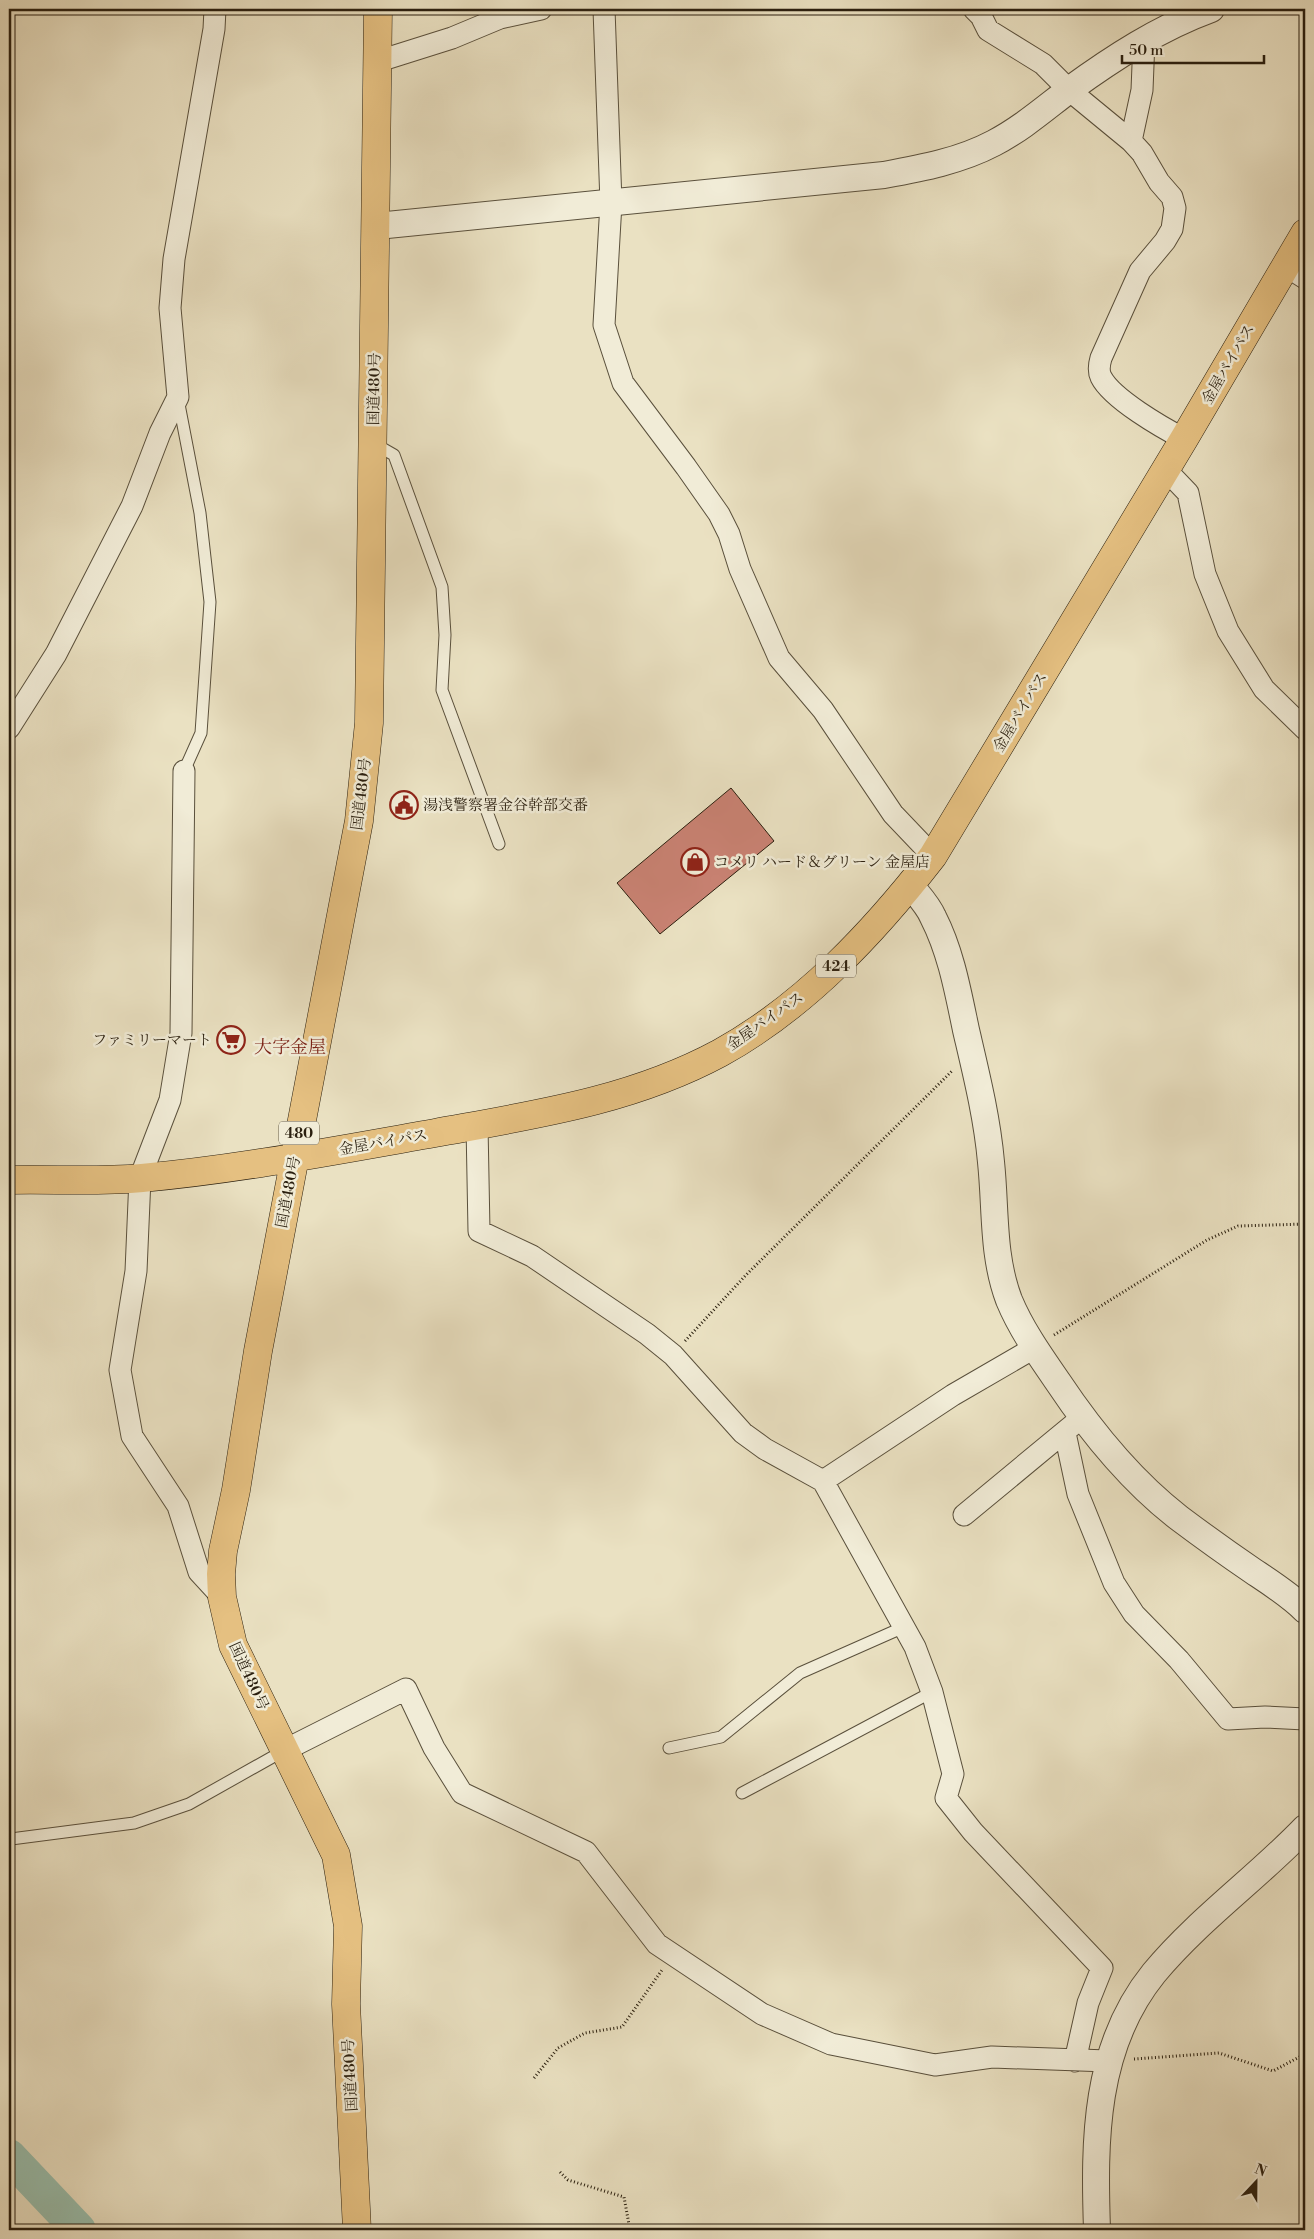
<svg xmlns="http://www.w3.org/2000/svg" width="1314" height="2239" viewBox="0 0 1314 2239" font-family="'Libre Bodoni','Noto Serif JP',serif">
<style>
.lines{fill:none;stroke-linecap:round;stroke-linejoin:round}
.river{stroke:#99beac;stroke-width:34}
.building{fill:#c98273;stroke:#2a1f0f}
.service-casing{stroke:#5a503c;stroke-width:13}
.minor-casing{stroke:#5a503c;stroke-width:23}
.tertiary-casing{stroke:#5a503c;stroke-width:28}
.trunk-casing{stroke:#2a1f0f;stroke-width:29}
.path{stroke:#2a1f0f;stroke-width:3;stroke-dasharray:1 2.5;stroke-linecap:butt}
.service{stroke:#f1ecd7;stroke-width:11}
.minor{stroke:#f1ecd7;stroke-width:21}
.tertiary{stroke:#f1ecd7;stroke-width:26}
.trunk{stroke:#e5c081;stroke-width:28}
.labels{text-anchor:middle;stroke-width:5;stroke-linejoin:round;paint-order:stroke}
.shield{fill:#f1ecd7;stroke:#665c4b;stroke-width:1}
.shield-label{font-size:14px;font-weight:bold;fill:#2a1f0f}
.street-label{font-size:15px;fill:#2a1f0f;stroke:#f1ecd7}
.poi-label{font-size:15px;fill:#2a1f0f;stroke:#f1ecd7;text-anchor:start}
.quarter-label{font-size:18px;fill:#7a1f14;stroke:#f1ecd7}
</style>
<rect width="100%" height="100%" fill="#eae1c2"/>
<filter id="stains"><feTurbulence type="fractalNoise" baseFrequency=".004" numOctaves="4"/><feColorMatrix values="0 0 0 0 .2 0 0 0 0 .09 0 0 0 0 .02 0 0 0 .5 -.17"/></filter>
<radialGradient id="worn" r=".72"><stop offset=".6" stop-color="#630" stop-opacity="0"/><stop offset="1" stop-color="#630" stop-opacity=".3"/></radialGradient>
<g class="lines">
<!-- river -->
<path class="river" d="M 9,2156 L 79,2230"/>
</g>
<!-- building -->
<path class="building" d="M 731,788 L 774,841 L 660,934 L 617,883 Z"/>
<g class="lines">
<defs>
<path id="service" d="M 178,399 L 200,513 L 210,602 L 201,733 L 184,771
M 373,443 L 394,455 L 442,587 L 445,635 L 442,690 L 499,844
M 669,1748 L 721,1737 L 800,1673 L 904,1627
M 742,1793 L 932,1692
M 11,1839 L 134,1823 L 189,1804 L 285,1750"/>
<path id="minor" d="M 604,9 L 611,203 L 604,325 L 623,383 L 686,467 L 719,514 L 729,534 L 740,569 L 779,658 L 823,710 L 893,814 L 933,856
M 974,9 L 981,16 L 988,30 L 1043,64 L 1069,90 L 1131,141 L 1142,153 L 1159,182 L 1172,197 L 1175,208 L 1172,229 L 1165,241 L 1140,271 L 1101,358 C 1099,365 1098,371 1101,377 C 1112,399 1163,428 1184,439
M 379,61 L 452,38 L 500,18 L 541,9
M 1131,141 L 1142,90 L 1144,40
M 1286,266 L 1305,278
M 1166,470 L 1188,493 L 1205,574 L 1228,631 L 1264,689 L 1305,729
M 9,728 L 56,654 L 132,506 L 160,433 L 178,397 L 170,308 L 174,259 L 214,29 L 215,9
M 184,771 L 181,1033 L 170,1100 L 140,1178 L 136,1271 L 120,1370 L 132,1436 L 178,1506 L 199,1572 L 222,1597
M 477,1125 L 479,1231 L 532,1256 L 647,1334 L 673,1355 L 743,1433 L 765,1449 L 823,1481 L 915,1647 L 932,1692 L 953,1774 L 946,1798 L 973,1832 L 1102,1968 L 1088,2003 L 1075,2061
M 1065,1433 L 1078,1494 L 1114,1583 L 1134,1614 L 1179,1660 L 1228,1719 L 1265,1717 L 1305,1719
M 823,1481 L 953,1395 L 1034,1348
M 964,1515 L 1074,1424
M 285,1750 L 406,1689 L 434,1748 L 462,1793 L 586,1852 L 657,1944 L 762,2014 L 831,2044 L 935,2065 L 992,2057 L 1108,2061"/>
<path id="tertiary" d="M 377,226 L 884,175 C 922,168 960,161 994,143 C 1021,129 1044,109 1069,90 C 1113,58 1159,28 1211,9
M 910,885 C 918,895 928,905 933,917 C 951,952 958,992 966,1030 C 976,1073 987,1117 991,1162 C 996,1209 992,1255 1009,1300 C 1021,1329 1040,1356 1058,1382 C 1092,1433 1130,1480 1179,1518 C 1203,1536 1228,1554 1253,1571 C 1271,1583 1290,1595 1305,1610
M 1097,2230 C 1094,2140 1094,2047 1154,1973 C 1199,1919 1257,1878 1305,1828"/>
<path id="trunk" d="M 9,1180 C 53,1179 98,1182 142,1178 C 240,1169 338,1150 435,1133 C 533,1115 631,1101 720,1053 C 805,1006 874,932 933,856 L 1184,439 L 1305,233
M 357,2230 L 346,2004 L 348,1926 L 336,1855 L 233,1645 L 222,1597 L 221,1574 L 223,1551 L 236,1490 L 258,1351 L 359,821 L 369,723 L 378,9"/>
</defs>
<!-- service casing -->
<use href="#service" class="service-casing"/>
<!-- minor casing -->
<use href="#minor" class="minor-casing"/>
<!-- tertiary casing -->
<use href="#tertiary" class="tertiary-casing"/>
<!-- trunk casing -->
<use href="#trunk" class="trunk-casing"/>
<!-- path -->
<path class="path" d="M 1054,1335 L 1207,1240 L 1238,1226 L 1305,1224
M 685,1341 L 746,1275 L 953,1070
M 1134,2059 L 1219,2053 L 1273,2071 L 1305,2054
M 534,2078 L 558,2048 L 585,2033 L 622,2027 L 662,1970
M 560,2172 L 568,2180 L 624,2197 L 630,2230"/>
<!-- service -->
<use href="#service" class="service"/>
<!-- minor -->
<use href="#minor" class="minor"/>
<!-- tertiary -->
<use href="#tertiary" class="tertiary"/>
<!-- trunk -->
<use href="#trunk" class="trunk"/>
</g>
<!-- icons -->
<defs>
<symbol id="civic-ring" viewBox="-11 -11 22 22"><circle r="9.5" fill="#f1ecd7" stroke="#8f2418" stroke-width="1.5"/><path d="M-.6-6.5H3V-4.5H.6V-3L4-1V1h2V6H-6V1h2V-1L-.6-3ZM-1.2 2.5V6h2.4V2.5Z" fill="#8f2418"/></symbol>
<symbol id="shop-ring" viewBox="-11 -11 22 22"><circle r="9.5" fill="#f1ecd7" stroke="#8f2418" stroke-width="1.5"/><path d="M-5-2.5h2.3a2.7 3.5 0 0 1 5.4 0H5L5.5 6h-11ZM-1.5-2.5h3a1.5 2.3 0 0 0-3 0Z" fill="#8f2418"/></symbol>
<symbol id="supermarket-ring" viewBox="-11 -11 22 22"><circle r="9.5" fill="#f1ecd7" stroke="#8f2418" stroke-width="1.5"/><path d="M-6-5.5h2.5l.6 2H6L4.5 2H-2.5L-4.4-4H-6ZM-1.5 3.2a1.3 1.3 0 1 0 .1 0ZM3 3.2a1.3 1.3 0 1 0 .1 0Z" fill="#8f2418"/></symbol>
</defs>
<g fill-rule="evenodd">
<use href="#civic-ring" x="388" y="789" width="32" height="32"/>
<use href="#shop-ring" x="679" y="846" width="32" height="32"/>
<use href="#supermarket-ring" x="215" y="1024" width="32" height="32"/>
</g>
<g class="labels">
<!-- shield labels -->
<g class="shield">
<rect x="816" y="954.5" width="40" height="23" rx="4"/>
<rect x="279" y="1121.5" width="40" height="23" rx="4"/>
</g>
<g class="shield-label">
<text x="836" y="971">424</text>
<text x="299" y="1138">480</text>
</g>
<!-- street labels -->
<g class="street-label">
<text transform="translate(1228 364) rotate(-60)" y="5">金屋バイパス</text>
<text transform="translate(374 389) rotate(-89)" y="5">国道480号</text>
<text transform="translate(1020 712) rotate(-59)" y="5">金屋バイパス</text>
<text transform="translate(361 794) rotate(-83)" y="5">国道480号</text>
<text transform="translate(765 1021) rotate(-35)" y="5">金屋バイパス</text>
<text transform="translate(383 1142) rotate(-10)" y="5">金屋バイパス</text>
<text transform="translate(288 1192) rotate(-79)" y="5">国道480号</text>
<text transform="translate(249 1676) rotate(65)" y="5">国道480号</text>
<text transform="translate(350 2075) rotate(-93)" y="5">国道480号</text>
</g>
<!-- poi labels -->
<g class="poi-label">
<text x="423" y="810">湯浅警察署金谷幹部交番</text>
<text x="714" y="867">コメリ ハード＆グリーン 金屋店</text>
<text x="212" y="1045" text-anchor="end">ファミリーマート</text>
</g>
<!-- quarter labels -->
<g class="quarter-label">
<text x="290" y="1053">大字金屋</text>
</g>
</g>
<!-- margin -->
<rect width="1314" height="2239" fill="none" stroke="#eae1c2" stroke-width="30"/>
<rect x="10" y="10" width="1294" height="2219" fill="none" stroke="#2a1f0f" stroke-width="2.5"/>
<rect x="15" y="15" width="1284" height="2209" fill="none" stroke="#2a1f0f"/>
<!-- north arrow -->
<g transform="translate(1256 2182) rotate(22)" stroke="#f1ecd7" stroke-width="4" paint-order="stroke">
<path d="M0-4L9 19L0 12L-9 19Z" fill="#2a1f0f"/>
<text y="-8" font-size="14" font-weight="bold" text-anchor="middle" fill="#2a1f0f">N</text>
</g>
<!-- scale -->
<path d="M1122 55v8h142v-8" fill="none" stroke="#2a1f0f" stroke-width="2.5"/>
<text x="1129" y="55" font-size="15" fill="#2a1f0f" stroke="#f1ecd7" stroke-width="4" paint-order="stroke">50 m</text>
<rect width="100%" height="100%" filter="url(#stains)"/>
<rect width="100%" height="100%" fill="url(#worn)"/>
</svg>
